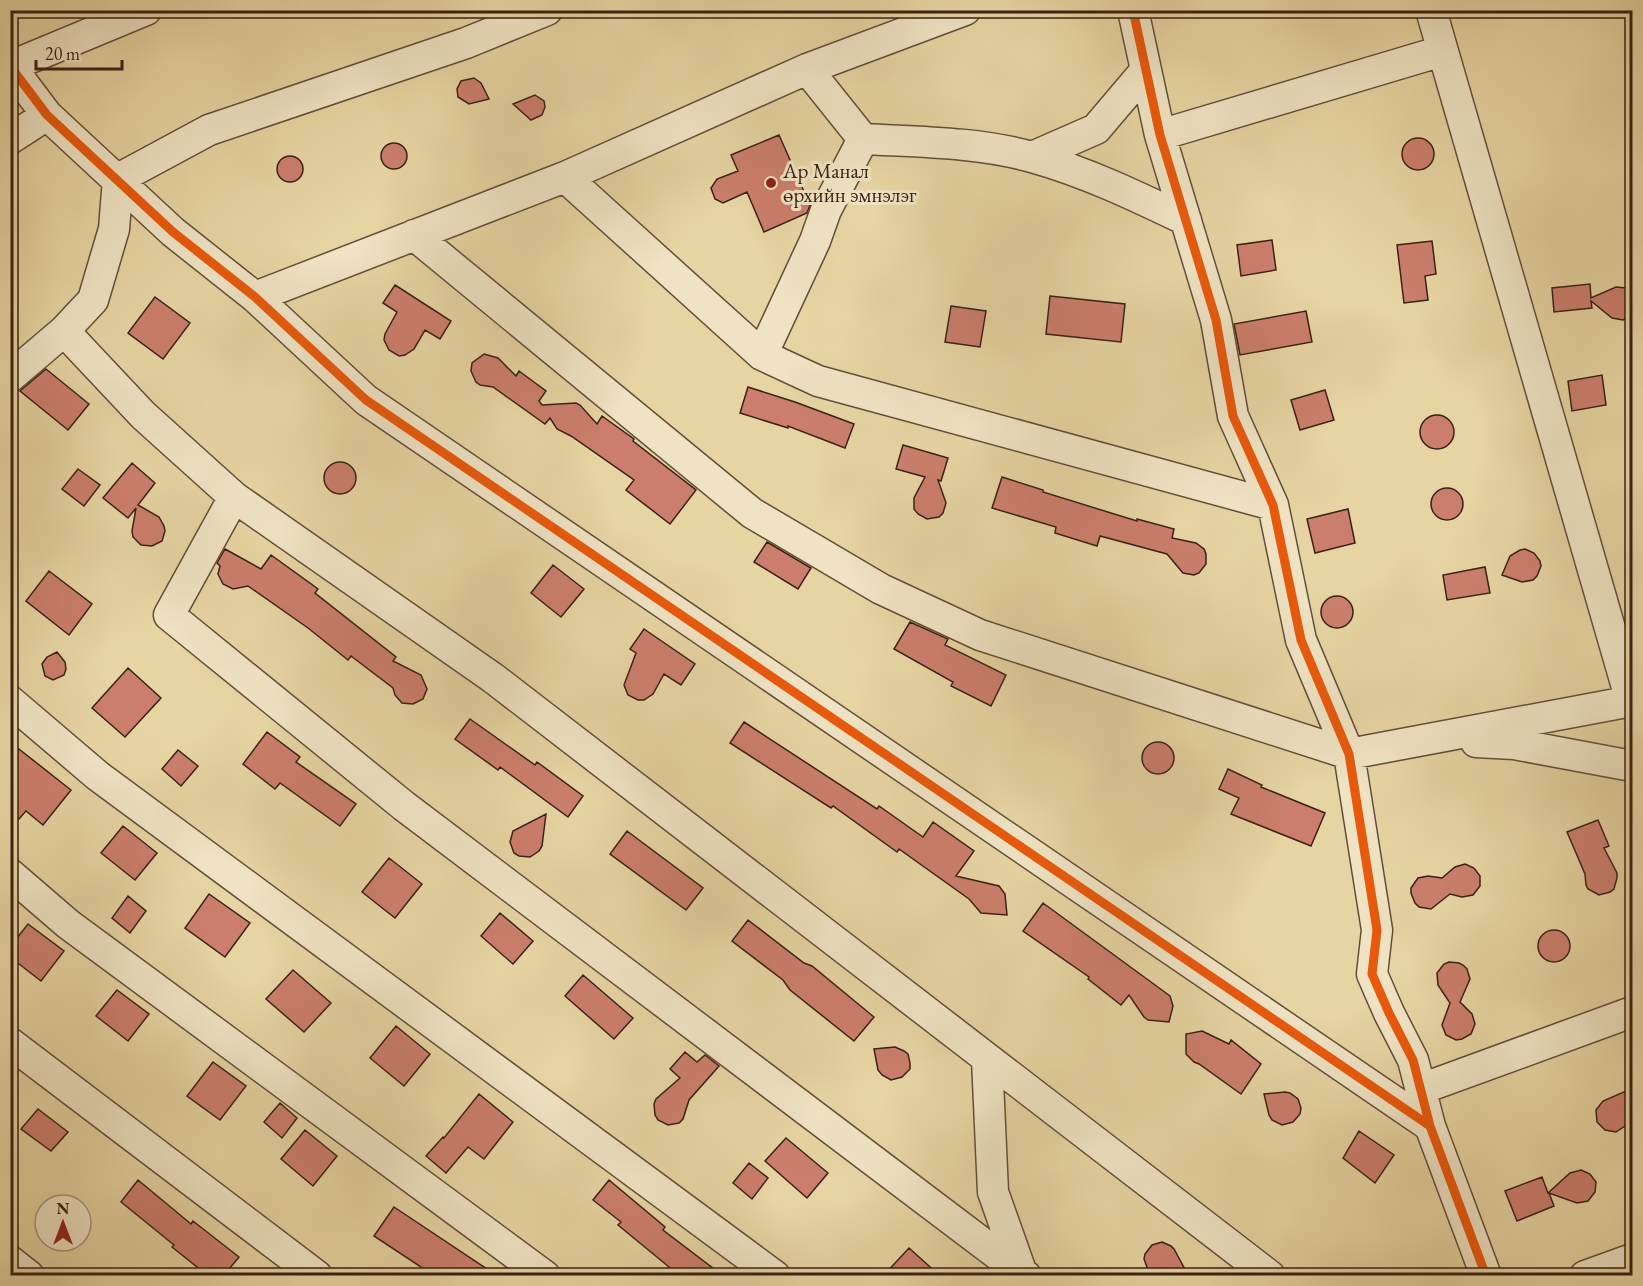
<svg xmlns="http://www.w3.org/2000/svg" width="1643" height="1286" viewBox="0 0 1643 1286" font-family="'EB Garamond',serif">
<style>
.building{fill:#cb7e6d;stroke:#392115;stroke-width:1.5}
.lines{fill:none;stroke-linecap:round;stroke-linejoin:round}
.minor-casing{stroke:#644e38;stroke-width:33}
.minor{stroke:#efe3c3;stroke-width:30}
.cycleway-casing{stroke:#efe3c3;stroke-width:13}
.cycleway{stroke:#e8590c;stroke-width:9}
.poi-dot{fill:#8f2418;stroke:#efe3c3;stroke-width:2}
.labels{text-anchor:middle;stroke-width:6;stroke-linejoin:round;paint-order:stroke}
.poi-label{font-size:21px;fill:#392115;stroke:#efe3c3;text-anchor:start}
</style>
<rect width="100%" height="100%" fill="#e6d4a2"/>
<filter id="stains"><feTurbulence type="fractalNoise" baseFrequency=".00333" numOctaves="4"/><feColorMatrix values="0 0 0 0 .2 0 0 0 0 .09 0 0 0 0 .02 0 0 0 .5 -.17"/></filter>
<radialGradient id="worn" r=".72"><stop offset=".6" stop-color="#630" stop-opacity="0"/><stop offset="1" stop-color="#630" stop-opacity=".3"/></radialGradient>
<!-- building -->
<path class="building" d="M 474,78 L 481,83 L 489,99 L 469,104 L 458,97 L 457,89 L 461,81 Z
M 535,95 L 544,101 L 545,107 L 542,115 L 531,120 L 513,104 Z
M 779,135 L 810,205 L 807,213 L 764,232 L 747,192 L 723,203 L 715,199 L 711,188 L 717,179 L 738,171 L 731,155 Z
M1402 154a16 16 0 1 1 32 0a16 16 0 1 1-32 0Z
M381 156a13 13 0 1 1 26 0a13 13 0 1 1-26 0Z
M277 169a13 13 0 1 1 26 0a13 13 0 1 1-26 0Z
M 1272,240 L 1276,270 L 1241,276 L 1237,245 Z
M 1432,241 L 1436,274 L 1425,276 L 1428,300 L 1404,303 L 1397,245 Z
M 1590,284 L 1591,298 L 1616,287 L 1626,288 L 1632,292 L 1632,315 L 1623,320 L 1612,318 L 1591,301 L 1592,308 L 1554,312 L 1552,288 Z
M 395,285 L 451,321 L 440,339 L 425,330 L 414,349 L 405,355 L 399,356 L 389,350 L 384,340 L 385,334 L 397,312 L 383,303 Z
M 1050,296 L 1125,304 L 1121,342 L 1046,334 Z
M 155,297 L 190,323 L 163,359 L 128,333 Z
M 951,306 L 986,311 L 980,347 L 945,342 Z
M 1306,311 L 1312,342 L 1240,355 L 1234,324 Z
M 484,354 L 498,358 L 516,376 L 519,371 L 546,391 L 539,401 L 542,405 L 576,403 L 580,405 L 597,424 L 602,416 L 634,439 L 633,441 L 696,490 L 670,524 L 626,490 L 634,480 L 571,436 L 557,429 L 550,418 L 545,424 L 493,387 L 480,385 L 476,382 L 471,371 L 472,363 Z
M 46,369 L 89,404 L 68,430 L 20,391 Z
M 1602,375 L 1606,405 L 1572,411 L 1568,381 Z
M 748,387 L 795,402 L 854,424 L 845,448 L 788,426 L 788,428 L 740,413 Z
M 1325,390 L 1334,420 L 1300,430 L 1291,400 Z
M1420 432a17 17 0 1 1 34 0a17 17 0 1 1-34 0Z
M 903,445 L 948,458 L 941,481 L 938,480 L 946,503 L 943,513 L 939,517 L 927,519 L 918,514 L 914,509 L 914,498 L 925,477 L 896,469 Z
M324 478a16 16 0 1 1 32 0a16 16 0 1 1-32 0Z
M 132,463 L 155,483 L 138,505 L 159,517 L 164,526 L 165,531 L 162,541 L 152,546 L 141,545 L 133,537 L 132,531 L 136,508 L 128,518 L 103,498 Z
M 78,469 L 100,485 L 84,506 L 62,489 Z
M 1002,477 L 1043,490 L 1043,492 L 1137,521 L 1137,519 L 1174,529 L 1172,538 L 1196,543 L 1204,549 L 1206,554 L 1206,564 L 1199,573 L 1194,575 L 1183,573 L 1167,554 L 1100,536 L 1097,546 L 1055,533 L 1056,527 L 992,508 Z
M1431 504a16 16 0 1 1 32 0a16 16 0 1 1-32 0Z
M 1348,509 L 1355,543 L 1315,553 L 1307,519 Z
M 767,542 L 811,568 L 798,589 L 754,562 Z
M 225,549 L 261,569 L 271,555 L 318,589 L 315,593 L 396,657 L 393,661 L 421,675 L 427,689 L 423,699 L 413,704 L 402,703 L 395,695 L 393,688 L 351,656 L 348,660 L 308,628 L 248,586 L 233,589 L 223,584 L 218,574 L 220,566 L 217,563 Z
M 1525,549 L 1534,553 L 1540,561 L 1541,566 L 1537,576 L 1533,580 L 1522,582 L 1502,575 L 1510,556 L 1520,550 Z
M 553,565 L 584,589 L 561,617 L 531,593 Z
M 1485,567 L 1490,593 L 1447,600 L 1443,575 Z
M 49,571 L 92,604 L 69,635 L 26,601 Z
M1321 612a16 16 0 1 1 32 0a16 16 0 1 1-32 0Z
M 910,622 L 948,639 L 945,645 L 1006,675 L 991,706 L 951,686 L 953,682 L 894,649 Z
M 644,629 L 695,664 L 681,685 L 664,674 L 653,694 L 644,700 L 638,700 L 628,695 L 624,685 L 636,653 L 630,649 Z
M 57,652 L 65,662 L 66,669 L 64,675 L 53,680 L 45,676 L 42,664 L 47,657 Z
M 128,668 L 161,698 L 125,737 L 92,708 Z
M 470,719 L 535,765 L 537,762 L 583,796 L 568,817 L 500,767 L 498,770 L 455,739 Z
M 744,722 L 877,809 L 879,806 L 923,837 L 933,822 L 974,851 L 956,876 L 999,886 L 1005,894 L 1007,915 L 981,913 L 969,899 L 899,849 L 897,852 L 833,806 L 831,808 L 730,743 Z
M 267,732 L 300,757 L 296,762 L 356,804 L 340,826 L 280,783 L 275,789 L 243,764 Z
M1142 758a16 16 0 1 1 32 0a16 16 0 1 1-32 0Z
M 10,742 L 71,790 L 43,825 L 26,811 L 10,829 Z
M 178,750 L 198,766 L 181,786 L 162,769 Z
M 1228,769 L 1262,785 L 1261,787 L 1325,813 L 1311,846 L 1231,814 L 1239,798 L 1219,789 Z
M 546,814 L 542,846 L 539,851 L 530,857 L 519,856 L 514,853 L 510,842 L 513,831 Z
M 1598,820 L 1609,846 L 1604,848 L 1617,873 L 1617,878 L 1614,889 L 1610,892 L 1599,895 L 1588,889 L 1586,885 L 1585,874 L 1567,832 Z
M 123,826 L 157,853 L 135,880 L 101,853 Z
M 627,831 L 703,888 L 686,910 L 610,854 Z
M 389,858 L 422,884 L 395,918 L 362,892 Z
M 1465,864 L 1474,868 L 1480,876 L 1480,886 L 1473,895 L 1462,897 L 1450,894 L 1431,909 L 1419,907 L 1415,903 L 1411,893 L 1411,888 L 1418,878 L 1428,876 L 1442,878 L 1455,867 Z
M 209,894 L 250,923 L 225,957 L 185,928 Z
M 128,896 L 146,911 L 130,933 L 112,918 Z
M 1043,903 L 1166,993 L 1170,996 L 1173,1006 L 1169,1022 L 1148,1020 L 1144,1017 L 1129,995 L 1121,1005 L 1088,979 L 1089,977 L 1023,931 Z
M 500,913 L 533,941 L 513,964 L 481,936 Z
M 748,920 L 804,963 L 812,966 L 874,1017 L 854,1041 L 790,990 L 783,980 L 732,941 Z
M 28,924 L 64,951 L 41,981 L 10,957 L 10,947 Z
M1538 946a16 16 0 1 1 32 0a16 16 0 1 1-32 0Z
M 1449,962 L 1459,963 L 1463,965 L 1467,969 L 1470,979 L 1460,1002 L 1472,1014 L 1475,1024 L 1471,1034 L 1462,1039 L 1456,1040 L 1446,1035 L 1442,1025 L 1450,1003 L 1438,985 L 1437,973 L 1444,964 Z
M 293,970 L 331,1003 L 304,1032 L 266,999 Z
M 583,975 L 633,1018 L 614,1039 L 565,996 Z
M 117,990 L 149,1014 L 128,1041 L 96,1016 Z
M 396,1026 L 430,1054 L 404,1086 L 370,1058 Z
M 1202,1031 L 1229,1044 L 1231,1040 L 1261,1064 L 1241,1094 L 1199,1064 L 1194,1062 L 1186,1054 L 1186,1034 Z
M 895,1047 L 904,1051 L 908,1054 L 910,1063 L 910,1069 L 902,1077 L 891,1080 L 882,1075 L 878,1070 L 874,1049 Z
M 685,1052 L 697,1062 L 705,1055 L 719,1066 L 689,1100 L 683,1119 L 679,1123 L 668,1125 L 658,1120 L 655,1115 L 654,1104 L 656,1099 L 680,1078 L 670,1069 Z
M 213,1062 L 246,1086 L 220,1120 L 187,1096 Z
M 1626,1091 L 1629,1116 L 1625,1126 L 1616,1132 L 1605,1130 L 1597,1122 L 1596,1110 L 1603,1101 Z
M 1285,1092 L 1290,1093 L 1298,1099 L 1301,1108 L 1300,1114 L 1293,1122 L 1282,1125 L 1272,1120 L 1269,1115 L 1264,1094 Z
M 479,1094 L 513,1122 L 484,1159 L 468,1147 L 446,1173 L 426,1156 L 443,1137 L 444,1138 Z
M 280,1103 L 297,1118 L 282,1138 L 264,1122 Z
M 38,1109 L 68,1132 L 51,1151 L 21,1129 Z
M 305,1130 L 337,1156 L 313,1186 L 281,1159 Z
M 1359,1131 L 1394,1155 L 1375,1183 L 1343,1158 Z
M 786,1138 L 828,1173 L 807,1198 L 765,1161 Z
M 749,1163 L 768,1178 L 752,1199 L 733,1183 Z
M 1581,1170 L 1590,1174 L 1596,1182 L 1595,1192 L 1588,1201 L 1577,1203 L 1549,1193 L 1554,1206 L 1517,1221 L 1505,1191 L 1542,1177 L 1548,1193 L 1570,1173 Z
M 138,1180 L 191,1224 L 193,1221 L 239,1257 L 224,1275 L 207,1275 L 172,1247 L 174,1245 L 121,1202 Z
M 609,1180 L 665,1227 L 663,1230 L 722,1275 L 662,1275 L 669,1267 L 618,1225 L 621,1222 L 593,1200 Z
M 394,1207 L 496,1275 L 433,1275 L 374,1236 Z
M 1162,1242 L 1171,1246 L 1174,1249 L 1188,1275 L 1159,1275 L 1148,1270 L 1144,1259 L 1145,1254 L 1152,1245 Z
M 909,1248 L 939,1275 L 884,1275 Z"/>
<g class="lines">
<defs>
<path id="minor" d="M 1133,10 L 1160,135 L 1216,320 L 1233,416 L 1273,505 L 1301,640 L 1349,754 L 1377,930 L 1372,974 L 1389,1013 L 1413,1060 L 1430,1126 L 1486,1276
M 1431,10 L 1631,701
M 10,66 L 47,115 L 173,232 L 255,297 L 366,400 L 1430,1126
M 11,66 L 146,10
M 807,69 L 863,139 C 919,142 978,142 1032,157 C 1086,172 1136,196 1186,220
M 1160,135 L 1442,51
M 10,139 L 47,115
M 1032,157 L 1096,129 L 1146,70
M 565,177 L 762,355 L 818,381 L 1273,505
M 414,235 L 752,513 L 881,589 L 980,635 L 1349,754 L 1632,701
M 255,297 L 565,177 L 807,69 L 965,10
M 64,331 L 143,415 L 234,497 L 493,678 L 1270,1276
M 762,355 L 815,241 L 826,210 L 863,139
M 10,377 L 64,331 L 93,300 L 114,229 L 118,179 L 209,130 L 466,43 L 547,10
M 234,497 L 169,615 L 404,806 L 1026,1276
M 10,701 L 98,776 L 775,1276
M 1476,742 L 1514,744 L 1632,766
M 10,874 L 68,924 L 545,1276
M 10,1043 L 317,1276
M 987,1059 L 993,1192 L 1021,1271
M 1421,1089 L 1632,1012
M 10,1261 L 29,1276
M 1585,1276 L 1632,1259"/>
</defs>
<!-- minor casing -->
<use href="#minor" class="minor-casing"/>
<!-- minor -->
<use href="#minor" class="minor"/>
<defs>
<path id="cycleway" d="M 1133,10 L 1160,135 L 1216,320 L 1233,416 L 1273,505 L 1301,640 L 1349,754 L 1377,930 L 1372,974 L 1389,1013 L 1413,1060 L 1430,1126 L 1486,1276
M 10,66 L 47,115 L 173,232 L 255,297 L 366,400 L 1430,1126"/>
</defs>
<!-- cycleway casing -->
<use href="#cycleway" class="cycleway-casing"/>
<!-- cycleway -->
<use href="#cycleway" class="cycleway"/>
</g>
<!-- markers -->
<circle class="poi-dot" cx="771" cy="183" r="6"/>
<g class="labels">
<!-- poi labels -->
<g class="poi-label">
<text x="783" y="178">Ар Манал<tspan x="783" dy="24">өрхийн эмнэлэг</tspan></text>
</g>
</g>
<!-- margin -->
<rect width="1643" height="1286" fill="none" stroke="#e6d4a2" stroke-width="36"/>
<rect x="12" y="12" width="1619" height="1262" fill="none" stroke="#392115" stroke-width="3"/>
<rect x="18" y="18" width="1607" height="1250" fill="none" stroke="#392115" stroke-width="1.5"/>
<!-- north arrow -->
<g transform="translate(63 1223)"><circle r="28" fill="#efe3c3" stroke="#a6957d" stroke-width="1.5"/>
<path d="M0-4.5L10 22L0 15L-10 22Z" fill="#8f2418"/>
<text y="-9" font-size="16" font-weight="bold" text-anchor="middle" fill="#392115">N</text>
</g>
<!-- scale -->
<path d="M36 60v9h86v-9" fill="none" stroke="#392115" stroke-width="3"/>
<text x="45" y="60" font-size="18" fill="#392115" stroke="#efe3c3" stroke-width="4.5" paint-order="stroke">20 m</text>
<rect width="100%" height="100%" filter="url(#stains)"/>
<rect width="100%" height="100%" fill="url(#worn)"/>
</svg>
